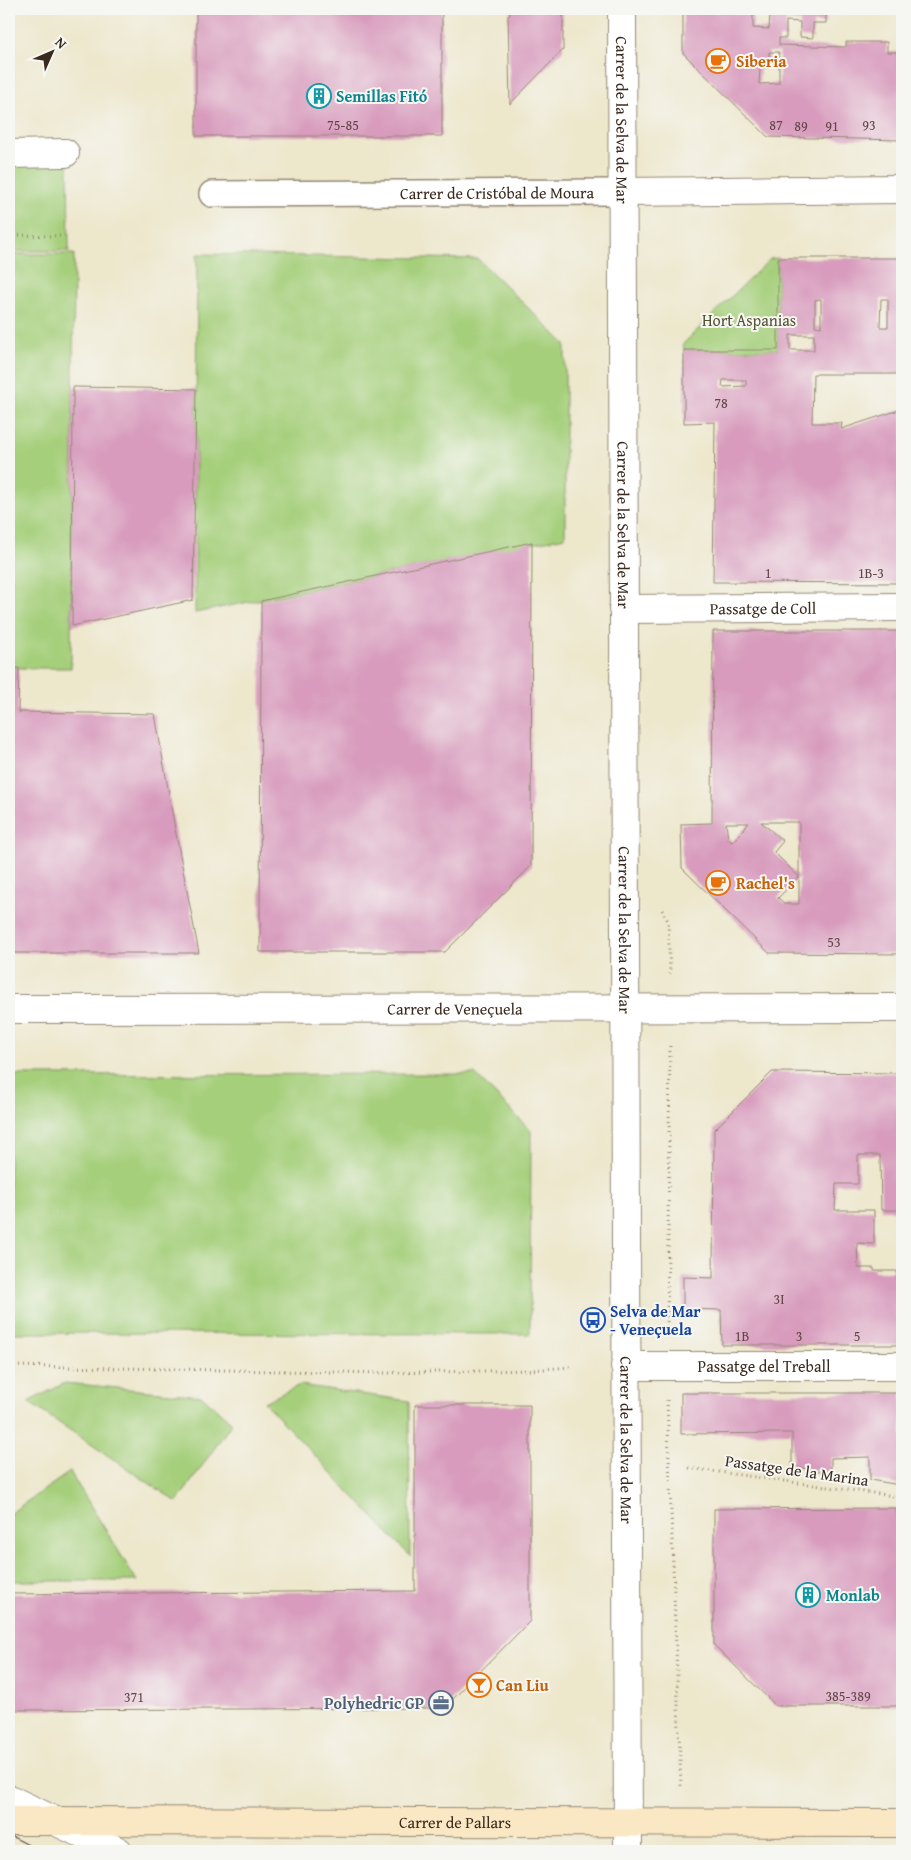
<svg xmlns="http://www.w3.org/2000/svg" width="911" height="1860" viewBox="0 0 911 1860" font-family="'Gentium Book Plus',serif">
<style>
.green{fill:#a5cf7a;stroke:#707c4c}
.building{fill:#d89bbd;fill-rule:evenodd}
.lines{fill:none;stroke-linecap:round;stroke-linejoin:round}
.service-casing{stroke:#948875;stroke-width:28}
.minor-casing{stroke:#948875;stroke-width:30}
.tertiary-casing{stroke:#948875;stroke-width:30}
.secondary-casing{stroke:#948875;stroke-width:30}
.path{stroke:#948875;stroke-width:3;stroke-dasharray:1 4;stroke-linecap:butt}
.service{stroke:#fff;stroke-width:25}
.minor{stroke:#fff;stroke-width:28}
.tertiary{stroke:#fff;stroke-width:28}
.secondary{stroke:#fae7c3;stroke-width:28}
.tram{stroke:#3b2a1e;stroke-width:1}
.labels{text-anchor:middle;stroke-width:4;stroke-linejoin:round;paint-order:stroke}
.number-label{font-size:14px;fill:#624646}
.food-label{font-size:16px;font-weight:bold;fill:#c56008;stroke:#f6f6f2;text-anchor:start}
.culture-label{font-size:16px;font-weight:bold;fill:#0d838f;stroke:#f6f6f2;text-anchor:start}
.street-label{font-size:16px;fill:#3b2a1e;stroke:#f6f6f2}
.park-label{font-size:16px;fill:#565335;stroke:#f6f6f2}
.transit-label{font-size:16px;font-weight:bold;fill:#164399;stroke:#f6f6f2;text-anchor:start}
.service-label{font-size:16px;font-weight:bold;fill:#4e5e75;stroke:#f6f6f2;text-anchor:end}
</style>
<rect width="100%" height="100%" fill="#f6f6f2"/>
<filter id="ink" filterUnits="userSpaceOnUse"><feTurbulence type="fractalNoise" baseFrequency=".02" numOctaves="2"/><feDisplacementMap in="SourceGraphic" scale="10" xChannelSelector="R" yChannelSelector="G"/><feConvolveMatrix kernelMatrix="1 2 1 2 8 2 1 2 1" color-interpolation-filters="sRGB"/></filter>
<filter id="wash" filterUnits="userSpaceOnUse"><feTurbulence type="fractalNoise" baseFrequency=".0096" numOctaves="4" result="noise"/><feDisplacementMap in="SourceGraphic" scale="20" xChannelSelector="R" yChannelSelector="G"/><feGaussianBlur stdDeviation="1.12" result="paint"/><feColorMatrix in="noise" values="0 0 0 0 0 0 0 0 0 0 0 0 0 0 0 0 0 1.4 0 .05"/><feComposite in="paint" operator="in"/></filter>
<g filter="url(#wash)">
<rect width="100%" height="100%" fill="#ede7cc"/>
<!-- green -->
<path class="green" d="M 9,162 L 68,162 L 69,251 L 9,251 Z
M 9,254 L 74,254 L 71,668 L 9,668 Z
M 197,254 L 478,259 L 565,344 L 565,537 L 195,613 Z
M 778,258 L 778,350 L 684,350 L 683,344 L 770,259 Z
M 475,1074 L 531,1131 L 530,1334 L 9,1333 L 9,1075 Z
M 65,1383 L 202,1396 L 232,1423 L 177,1502 L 28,1402 Z
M 300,1385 L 409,1401 L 410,1556 L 264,1402 Z
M 70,1472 L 137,1581 L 9,1581 L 9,1514 Z"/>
<g id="blocks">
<!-- building -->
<path class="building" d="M 196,9 L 442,9 L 442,136 L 196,136 Z
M 510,9 L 563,9 L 563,50 L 510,104 L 508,15 L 510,15 Z
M 683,9 L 826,9 L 826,23 L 813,23 L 813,38 L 800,37 L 800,22 L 786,21 L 786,38 L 779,38 L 779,45 L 846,47 L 846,42 L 887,42 L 887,52 L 902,52 L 902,140 L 768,137 L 683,53 ZM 753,13 L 770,13 L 769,29 L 753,28 ZM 769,52 L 779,52 L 779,83 L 759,84 L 760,68 L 769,68 Z
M 778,258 L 902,258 L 902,374 L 813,374 L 812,423 L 842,423 L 841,429 L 902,409 L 902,583 L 713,582 L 715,422 L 684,423 L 684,350 L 778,350 ZM 821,299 L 821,327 L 815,326 L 815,300 ZM 881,299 L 888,299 L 888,327 L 880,327 ZM 790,335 L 814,335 L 814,350 L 790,350 ZM 723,380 L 746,380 L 746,386 L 722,387 Z
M 73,387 L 196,389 L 193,600 L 72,626 Z
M 532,542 L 531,866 L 445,952 L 260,952 L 261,601 Z
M 713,631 L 902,631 L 902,954 L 769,953 L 682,868 L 681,824 L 712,823 ZM 761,822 L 799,822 L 799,904 L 785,904 L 778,898 L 799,877 L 774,852 L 783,841 ZM 726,823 L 749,823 L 732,842 L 728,839 Z
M 9,668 L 19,668 L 18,712 L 155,714 L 175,829 L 199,953 L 9,953 Z
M 772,1072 L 902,1073 L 902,1210 L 881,1210 L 880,1155 L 858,1155 L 858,1184 L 836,1184 L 835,1210 L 874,1210 L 874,1244 L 857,1243 L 858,1268 L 874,1268 L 874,1271 L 897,1271 L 897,1280 L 902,1280 L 902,1345 L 722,1345 L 721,1310 L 683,1309 L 683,1277 L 713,1278 L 714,1130 Z
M 681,1393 L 902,1393 L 902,1482 L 900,1482 L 900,1485 L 870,1480 L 870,1457 L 831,1458 L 831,1473 L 792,1466 L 792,1433 L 681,1434 Z
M 415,1405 L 530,1405 L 530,1621 L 444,1708 L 9,1710 L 9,1594 L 415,1591 Z
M 896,1508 L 899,1529 L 902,1529 L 902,1706 L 776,1706 L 714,1645 L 714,1509 Z"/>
</g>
</g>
<g filter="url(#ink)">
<use href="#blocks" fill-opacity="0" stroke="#948875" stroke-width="1"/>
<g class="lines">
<defs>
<g id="service">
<path id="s1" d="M 212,194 L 622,192"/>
</g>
<g id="minor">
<path d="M 9,154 L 65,153"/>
<path d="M 622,192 L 902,189"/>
<path id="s2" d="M 623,609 L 902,607"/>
<path id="s3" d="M 9,1009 L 902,1008"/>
<path id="s4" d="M 625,1366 L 902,1366"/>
</g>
<g id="tertiary">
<path id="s5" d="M 622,9 L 628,1851"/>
<path d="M 9,1799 L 118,1851"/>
</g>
<g id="secondary">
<path id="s6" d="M 9,1821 L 902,1823"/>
</g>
</defs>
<!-- service casing -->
<use href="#service" class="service-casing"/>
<!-- minor casing -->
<use href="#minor" class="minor-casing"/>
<!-- tertiary casing -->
<use href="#tertiary" class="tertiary-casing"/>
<!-- secondary casing -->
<use href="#secondary" class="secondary-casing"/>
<!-- path -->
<path class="path" d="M 9,235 L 63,236
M 662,910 L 668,921 L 670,974
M 667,1332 L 670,1043
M 9,1366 L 387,1373 L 530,1370 L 571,1367
M 667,1400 L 681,1786
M 689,1468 L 902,1497"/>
<!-- service -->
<use href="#service" class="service"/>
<!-- minor -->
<use href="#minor" class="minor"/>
<!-- tertiary -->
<use href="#tertiary" class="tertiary"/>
<!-- secondary -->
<use href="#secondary" class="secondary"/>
<!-- tram -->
<path class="tram" d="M 9,1835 L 40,1851"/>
</g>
</g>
<!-- icons -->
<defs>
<symbol id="cafe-ring" viewBox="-11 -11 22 22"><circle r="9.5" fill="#f6f6f2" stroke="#e8710a" stroke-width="1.5"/><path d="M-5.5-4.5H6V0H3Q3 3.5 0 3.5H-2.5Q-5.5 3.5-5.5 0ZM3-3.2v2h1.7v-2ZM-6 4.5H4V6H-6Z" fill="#e8710a"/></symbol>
<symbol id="building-ring" viewBox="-11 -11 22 22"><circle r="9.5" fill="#f6f6f2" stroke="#0f9aa8" stroke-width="1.5"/><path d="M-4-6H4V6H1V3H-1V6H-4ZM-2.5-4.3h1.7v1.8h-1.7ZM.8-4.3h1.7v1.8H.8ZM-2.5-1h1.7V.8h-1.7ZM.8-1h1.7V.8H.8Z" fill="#0f9aa8"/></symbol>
<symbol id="bus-ring" viewBox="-11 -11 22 22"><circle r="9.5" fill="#f6f6f2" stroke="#1a4fb4" stroke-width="1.5"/><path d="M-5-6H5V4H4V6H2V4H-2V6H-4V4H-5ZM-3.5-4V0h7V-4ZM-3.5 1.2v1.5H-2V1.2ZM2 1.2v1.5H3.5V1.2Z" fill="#1a4fb4"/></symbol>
<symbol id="bar-ring" viewBox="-11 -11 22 22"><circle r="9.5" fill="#f6f6f2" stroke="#e8710a" stroke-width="1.5"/><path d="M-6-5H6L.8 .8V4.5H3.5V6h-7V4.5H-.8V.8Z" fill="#e8710a"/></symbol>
<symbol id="office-ring" viewBox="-11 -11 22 22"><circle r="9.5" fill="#f6f6f2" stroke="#5c6f8a" stroke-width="1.5"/><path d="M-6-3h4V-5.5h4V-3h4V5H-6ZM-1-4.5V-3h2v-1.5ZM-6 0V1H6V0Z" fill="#5c6f8a"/></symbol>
</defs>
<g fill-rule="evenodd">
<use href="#cafe-ring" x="704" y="47" width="28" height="28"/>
<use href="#building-ring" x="305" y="82" width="28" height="28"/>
<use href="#cafe-ring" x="704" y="869" width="28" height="28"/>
<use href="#bus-ring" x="579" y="1306" width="28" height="28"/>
<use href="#building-ring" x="794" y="1581" width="28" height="28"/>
<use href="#bar-ring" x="465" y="1671" width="28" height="28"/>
<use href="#office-ring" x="427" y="1689" width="28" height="28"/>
</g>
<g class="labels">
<!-- number labels -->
<g class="number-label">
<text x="343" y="130">75-85</text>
<text x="776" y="130">87</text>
<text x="869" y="130">93</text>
<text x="801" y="131">89</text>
<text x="832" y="131">91</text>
<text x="721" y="408">78</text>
<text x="768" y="578">1</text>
<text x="871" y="578">1B-3</text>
<text x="834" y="947">53</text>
<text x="779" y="1304">3I</text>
<text x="742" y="1341">1B</text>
<text x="799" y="1341">3</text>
<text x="857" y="1341">5</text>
<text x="848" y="1701">385-389</text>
<text x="134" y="1702">371</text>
</g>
<!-- food labels -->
<g class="food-label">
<text x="736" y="67">Siberia</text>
<text x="736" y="889">Rachel's</text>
<text x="496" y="1691">Can Liu</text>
</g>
<!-- culture labels -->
<g class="culture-label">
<text x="336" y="102">Semillas Fitó</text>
<text x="826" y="1601">Monlab</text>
</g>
<!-- street labels -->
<g class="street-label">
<text dy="6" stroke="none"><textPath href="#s5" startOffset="111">Carrer de la Selva de Mar</textPath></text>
<text dy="6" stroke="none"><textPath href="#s1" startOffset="285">Carrer de Cristóbal de Moura</textPath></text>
<text dy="6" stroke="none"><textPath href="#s5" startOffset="516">Carrer de la Selva de Mar</textPath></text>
<text dy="6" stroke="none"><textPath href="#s2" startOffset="140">Passatge de Coll</textPath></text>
<text dy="6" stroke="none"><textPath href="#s5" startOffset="921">Carrer de la Selva de Mar</textPath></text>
<text dy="6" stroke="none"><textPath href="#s3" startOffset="446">Carrer de Veneçuela</textPath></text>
<text dy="6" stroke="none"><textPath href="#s4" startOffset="139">Passatge del Treball</textPath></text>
<text dy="6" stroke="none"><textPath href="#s5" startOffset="1431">Carrer de la Selva de Mar</textPath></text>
<text transform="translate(797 1470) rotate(8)" y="6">Passatge de la Marina</text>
<text dy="6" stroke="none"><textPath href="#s6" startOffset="446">Carrer de Pallars</textPath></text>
</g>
<!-- park labels -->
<g class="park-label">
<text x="749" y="326">Hort Aspanias</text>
</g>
<!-- transit labels -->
<g class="transit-label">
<text x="610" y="1317">Selva de Mar<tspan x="610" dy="18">- Veneçuela</tspan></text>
</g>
<!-- service labels -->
<g class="service-label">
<text x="424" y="1709">Polyhedric GP</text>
</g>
</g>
<!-- margin -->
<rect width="911" height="1860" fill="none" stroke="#f6f6f2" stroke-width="30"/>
<!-- north arrow -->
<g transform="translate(52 52) rotate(45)" stroke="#f6f6f2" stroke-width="4" paint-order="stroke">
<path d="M0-4L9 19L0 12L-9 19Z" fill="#3b2a1e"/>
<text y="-8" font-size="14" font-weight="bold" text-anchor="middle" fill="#3b2a1e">N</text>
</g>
</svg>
